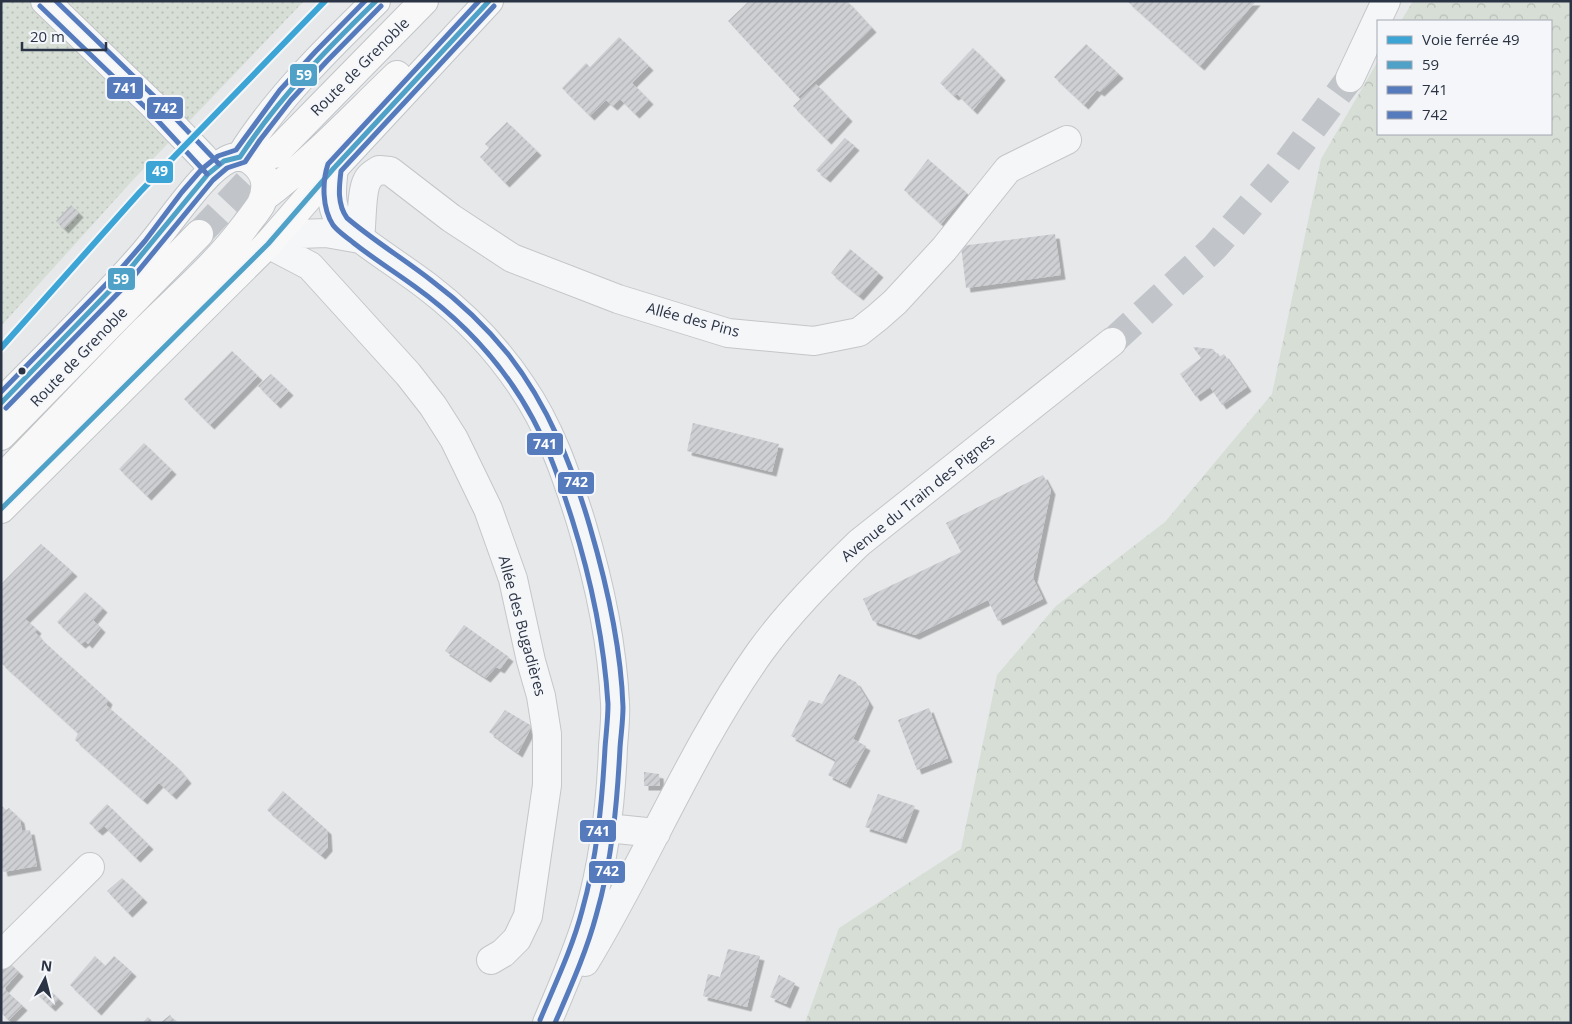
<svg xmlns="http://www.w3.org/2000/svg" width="1572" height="1024" viewBox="0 0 1572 1024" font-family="'Open Sans',sans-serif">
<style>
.grass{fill:url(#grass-dots)}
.forest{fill:url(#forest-crowns)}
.building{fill:url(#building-hatch);filter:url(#shadow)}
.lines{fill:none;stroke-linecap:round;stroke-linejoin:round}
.minor-tunnel{stroke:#c1c4c9;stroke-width:28;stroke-dasharray:28 14;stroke-linecap:butt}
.primary-tunnel{stroke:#c1c4c9;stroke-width:28;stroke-dasharray:28 14;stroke-linecap:butt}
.minor-casing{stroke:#c4c6c8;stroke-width:30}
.primary-casing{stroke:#c2c5c8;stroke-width:30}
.minor{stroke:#f5f6f7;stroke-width:28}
.primary{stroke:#f8f8f8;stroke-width:28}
.bus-1-casing{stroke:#f4f6f9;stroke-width:9}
.bus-2-casing{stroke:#f4f6f9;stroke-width:9}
.bus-3-casing{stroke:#f4f6f9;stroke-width:9}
.bus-1{stroke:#4fa1c7;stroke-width:5}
.bus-2{stroke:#567bbd;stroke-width:5}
.bus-3{stroke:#567bbd;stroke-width:5}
.rail-1-casing{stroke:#f4f6f9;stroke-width:10}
.rail-1{stroke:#3ca5d6;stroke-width:6}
.bus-dot{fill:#2b3445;stroke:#f4f6f9;stroke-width:2}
.labels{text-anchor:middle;stroke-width:4;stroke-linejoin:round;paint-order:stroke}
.street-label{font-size:15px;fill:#2b3445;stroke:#f4f6f9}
.line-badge{stroke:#f4f6f9;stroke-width:2}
.badge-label{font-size:14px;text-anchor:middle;font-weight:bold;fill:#fff}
</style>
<defs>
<pattern id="grass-dots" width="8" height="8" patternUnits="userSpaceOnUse" patternTransform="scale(1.25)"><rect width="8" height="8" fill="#d6ded6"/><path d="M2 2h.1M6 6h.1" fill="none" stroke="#b8bfb9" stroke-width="1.8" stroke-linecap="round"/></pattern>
<pattern id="forest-crowns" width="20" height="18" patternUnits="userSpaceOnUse" patternTransform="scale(1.25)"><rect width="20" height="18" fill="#d6ded6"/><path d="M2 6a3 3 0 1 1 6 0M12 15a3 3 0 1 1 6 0" fill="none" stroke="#b8bfb9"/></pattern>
<pattern id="building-hatch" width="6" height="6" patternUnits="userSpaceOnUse" patternTransform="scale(1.25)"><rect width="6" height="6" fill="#ced0d3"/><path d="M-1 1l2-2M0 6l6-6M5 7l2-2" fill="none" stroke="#b1b3b6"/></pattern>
<filter id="shadow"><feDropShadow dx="4.5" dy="4.5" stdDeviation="0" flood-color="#0004"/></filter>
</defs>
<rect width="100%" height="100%" fill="#e6e8ea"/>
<!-- grass -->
<path class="grass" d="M 1,1 L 304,1 L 131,182 L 1,326 Z"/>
<!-- forest -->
<path class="forest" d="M 1413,1 L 1571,1 L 1571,1023 L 805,1023 L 839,928 L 961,849 L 997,675 L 1056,606 L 1165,522 L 1272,394 L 1321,159 L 1378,61 L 1378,134 L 1551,134 L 1551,21 L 1401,21 Z"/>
<!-- building -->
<path class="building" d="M 749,1 L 847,1 L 872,28 L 798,97 L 728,21 Z
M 1127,1 L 1256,1 L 1200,66 Z
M 619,37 L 649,66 L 632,83 L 649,100 L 635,114 L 620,99 L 613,106 L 606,100 L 590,116 L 562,88 L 586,63 L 590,67 Z
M 1086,44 L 1119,74 L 1100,92 L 1097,90 L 1084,105 L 1054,77 Z
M 973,48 L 1001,76 L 973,110 L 957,94 L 954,96 L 940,83 Z
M 816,84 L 848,117 L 827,140 L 793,106 Z
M 507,122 L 537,151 L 505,183 L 480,157 L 489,148 L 485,144 Z
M 845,138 L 855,146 L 826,178 L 816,170 Z
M 928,159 L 967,193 L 941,224 L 904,190 Z
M 71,205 L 79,213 L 64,229 L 56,221 Z
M 1055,234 L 1061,275 L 966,288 L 961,246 Z
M 850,249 L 879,273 L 859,296 L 831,273 Z
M 1193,347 L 1213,349 L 1219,357 L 1224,354 L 1247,387 L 1222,405 L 1210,387 L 1196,397 L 1180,374 L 1201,358 Z
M 232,351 L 258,376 L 210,425 L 184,399 Z
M 271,374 L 289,391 L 276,404 L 258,386 Z
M 693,423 L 779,444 L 772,472 L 687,451 Z
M 144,443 L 172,470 L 147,496 L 119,469 Z
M 1043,475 L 1051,490 L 1033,578 L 1043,599 L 998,621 L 988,600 L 915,635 L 873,621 L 863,599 L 961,552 L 946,523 Z
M 41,544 L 73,572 L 25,619 L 37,629 L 35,632 L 41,639 L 108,700 L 106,705 L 176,766 L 187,779 L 172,795 L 159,783 L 143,800 L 75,740 L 78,733 L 1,663 L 1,584 Z
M 85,592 L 103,608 L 93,620 L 101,628 L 88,644 L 85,641 L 81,644 L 57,622 Z
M 464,625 L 509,657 L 500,669 L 496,667 L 486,678 L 445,651 Z
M 839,674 L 856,682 L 869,703 L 853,739 L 866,746 L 846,784 L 828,775 L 836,760 L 791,736 L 809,700 L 822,704 Z
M 929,708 L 948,758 L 917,770 L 898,720 Z
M 505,710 L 532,726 L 518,753 L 489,732 Z
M 644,772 L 659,774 L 660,786 L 644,786 Z
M 283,791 L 327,830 L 328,847 L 321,855 L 267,810 Z
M 878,794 L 915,806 L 902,839 L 865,827 Z
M 107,804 L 149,845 L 136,858 L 104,826 L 98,831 L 89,823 Z
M 1,805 L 6,810 L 9,808 L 20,819 L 22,831 L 30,830 L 37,866 L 3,872 L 1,861 Z
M 122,878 L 143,898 L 128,913 L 107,891 Z
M 728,949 L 760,956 L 747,1007 L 703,996 L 708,974 L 720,977 Z
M 95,956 L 105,966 L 114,956 L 132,972 L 97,1011 L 70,985 Z
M 5,959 L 19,972 L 4,989 L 23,1006 L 9,1020 L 1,1013 L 1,963 Z
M 779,975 L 795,983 L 786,1004 L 770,997 Z
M 43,984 L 59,999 L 51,1007 L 34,991 Z
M 170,1015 L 177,1023 L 160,1023 Z
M 148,1017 L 154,1023 L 142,1023 Z"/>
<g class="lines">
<!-- minor-tunnel -->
<path class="minor-tunnel" d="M 1112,342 L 1214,248 L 1287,163 L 1350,78"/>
<!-- primary-tunnel -->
<path class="primary-tunnel" d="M 199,234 L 274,154"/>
<defs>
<path id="minor" d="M 1350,78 L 1386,1
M 334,168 C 332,185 329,204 339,220 C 342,225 349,229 353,233 C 377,252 403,268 428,287 C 463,314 497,349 521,385 C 550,427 566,474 581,522 C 599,581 612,641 615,703 C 616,717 614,732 613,747 C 611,803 604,860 589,914 C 578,952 562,987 547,1023
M 360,239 C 362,225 361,192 367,181 C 369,176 374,173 379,170 L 390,171 L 451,218 L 512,258 L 618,299 L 728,333 L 814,341 L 859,332 L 878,317 L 895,302 L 944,249 L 1008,169 L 1067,140
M 268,244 L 310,266 L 408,374 L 433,406 L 454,439 L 488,509 L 513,579 L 531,661 L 541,696 L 547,734 L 547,785 L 528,916 L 517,939 L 503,953 L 491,960
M 268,244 L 300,234 L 326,233 L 360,239
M 607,828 L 656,833
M 1,955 L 90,867
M 585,962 C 647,860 691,749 760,652 C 789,612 824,577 859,543 L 1112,342"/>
<path id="primary" d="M 45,1 L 153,105 L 203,157 L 213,169
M 274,154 L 424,1
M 240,157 C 275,100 328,48 376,1
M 264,197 C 312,161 353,117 397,75
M 1,403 C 48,355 96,308 140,258 C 162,233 180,205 202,181 C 217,165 238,144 258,167 C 267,177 267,191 261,204 C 257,211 250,219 245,226 C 216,265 178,297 144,331 C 96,380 49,430 1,479
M 1,436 L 199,234
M 1,509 L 268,244 L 334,168 L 489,1"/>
</defs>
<!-- minor casing -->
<use href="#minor" class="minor-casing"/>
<!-- primary casing -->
<use href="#primary" class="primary-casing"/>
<!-- minor -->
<use href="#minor" class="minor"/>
<!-- primary -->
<use href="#primary" class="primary"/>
<defs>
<path id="bus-1" d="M 240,157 C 278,99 326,50 376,1
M 1,403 L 124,276 L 208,174 L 224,161 L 240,157
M 1,509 L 268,244 L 334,168 L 489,1"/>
<path id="bus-2" d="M 479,1 L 328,164 C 322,182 322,208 333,225 C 338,232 348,238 355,244 C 374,259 395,272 414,286 C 463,321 505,367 533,419 C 550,451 561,485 572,519 C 591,579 604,641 608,704 C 608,719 606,734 605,748 C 602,803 597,858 582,911 C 572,949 555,984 540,1020
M 40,6 L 148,110 L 207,174
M 6,408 L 130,281 L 213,180 L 227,168 L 245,162 L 260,140 L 291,100 L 327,61 L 381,6"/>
<path id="bus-3" d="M 56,1 L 158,100 L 219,164
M 494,6 L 341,171 C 339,187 337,204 347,218 C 374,241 404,259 432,281 C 460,302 486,327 508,354 C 548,405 572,465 590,527 C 607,585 621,646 623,707 C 623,721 621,734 620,748 C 617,805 612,861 596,916 C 586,953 570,988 555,1023
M 1,392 L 119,271 L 145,241 L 182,192 L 202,169 L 218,156 L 236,150 L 280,90 L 316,51 L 365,1"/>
</defs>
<!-- bus-1 casing -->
<use href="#bus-1" class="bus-1-casing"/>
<!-- bus-2 casing -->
<use href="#bus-2" class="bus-2-casing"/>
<!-- bus-3 casing -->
<use href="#bus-3" class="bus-3-casing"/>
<!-- bus-1 -->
<use href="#bus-1" class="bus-1"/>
<!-- bus-2 -->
<use href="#bus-2" class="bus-2"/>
<!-- bus-3 -->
<use href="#bus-3" class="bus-3"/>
<defs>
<path id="rail-1" d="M 1,348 L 140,192 L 325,1"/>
</defs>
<!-- rail-1 casing -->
<use href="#rail-1" class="rail-1-casing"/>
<!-- rail-1 -->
<use href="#rail-1" class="rail-1"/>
</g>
<!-- markers -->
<circle class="bus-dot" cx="22" cy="371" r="4.5"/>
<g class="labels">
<!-- street labels -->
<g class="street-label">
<text transform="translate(360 67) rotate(-45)" y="5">Route de Grenoble</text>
<text transform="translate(693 320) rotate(15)" y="5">Allée des Pins</text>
<text transform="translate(79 357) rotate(-46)" y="5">Route de Grenoble</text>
<text transform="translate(918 498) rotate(-39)" y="5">Avenue du Train des Pignes</text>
<text transform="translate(522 626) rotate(75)" y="5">Allée des Bugadières</text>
</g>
</g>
<g class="line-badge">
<rect x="289" y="63" width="29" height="24" rx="5" fill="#4fa1c7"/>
<rect x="106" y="76" width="38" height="24" rx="5" fill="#567bbd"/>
<rect x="146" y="96" width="38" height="24" rx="5" fill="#567bbd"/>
<rect x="145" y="160" width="29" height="24" rx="5" fill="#3ca5d6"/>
<rect x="107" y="267" width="29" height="24" rx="5" fill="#4fa1c7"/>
<rect x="526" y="432" width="38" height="24" rx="5" fill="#567bbd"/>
<rect x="557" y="471" width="38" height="24" rx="5" fill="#567bbd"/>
<rect x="579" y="819" width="38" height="24" rx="5" fill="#567bbd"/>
<rect x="588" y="860" width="38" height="24" rx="5" fill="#567bbd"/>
</g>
<g class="badge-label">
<text x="304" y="80">59</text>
<text x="125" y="93">741</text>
<text x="165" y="113">742</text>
<text x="160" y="176">49</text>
<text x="121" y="284">59</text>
<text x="545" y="449">741</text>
<text x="576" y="487">742</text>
<text x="598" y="836">741</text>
<text x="607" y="876">742</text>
</g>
<!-- border -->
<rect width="1572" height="1024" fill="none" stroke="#2b3445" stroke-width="5"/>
<!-- legend -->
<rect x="1377" y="20" width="175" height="115" fill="#f4f6f9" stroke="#a4a8b1"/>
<rect x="1387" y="36" width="25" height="8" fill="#3ca5d6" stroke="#a4a8b1"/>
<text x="1422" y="45" font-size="15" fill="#2b3445">Voie ferrée 49</text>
<rect x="1387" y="61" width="25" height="8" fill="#4fa1c7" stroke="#a4a8b1"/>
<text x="1422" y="70" font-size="15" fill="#2b3445">59</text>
<rect x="1387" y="86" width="25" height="8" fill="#567bbd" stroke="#a4a8b1"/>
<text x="1422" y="95" font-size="15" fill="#2b3445">741</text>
<rect x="1387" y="111" width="25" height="8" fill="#567bbd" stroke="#a4a8b1"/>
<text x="1422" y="120" font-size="15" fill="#2b3445">742</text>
<!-- north arrow -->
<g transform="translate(45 979) rotate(7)" stroke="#f4f6f9" stroke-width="4" paint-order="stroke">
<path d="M0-4L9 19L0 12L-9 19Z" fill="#2b3445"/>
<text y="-8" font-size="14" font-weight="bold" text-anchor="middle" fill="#2b3445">N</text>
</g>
<!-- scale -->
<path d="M22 42v8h84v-8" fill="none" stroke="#2b3445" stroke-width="2.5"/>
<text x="30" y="42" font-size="15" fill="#2b3445" stroke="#f4f6f9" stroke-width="4" paint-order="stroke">20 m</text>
</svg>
